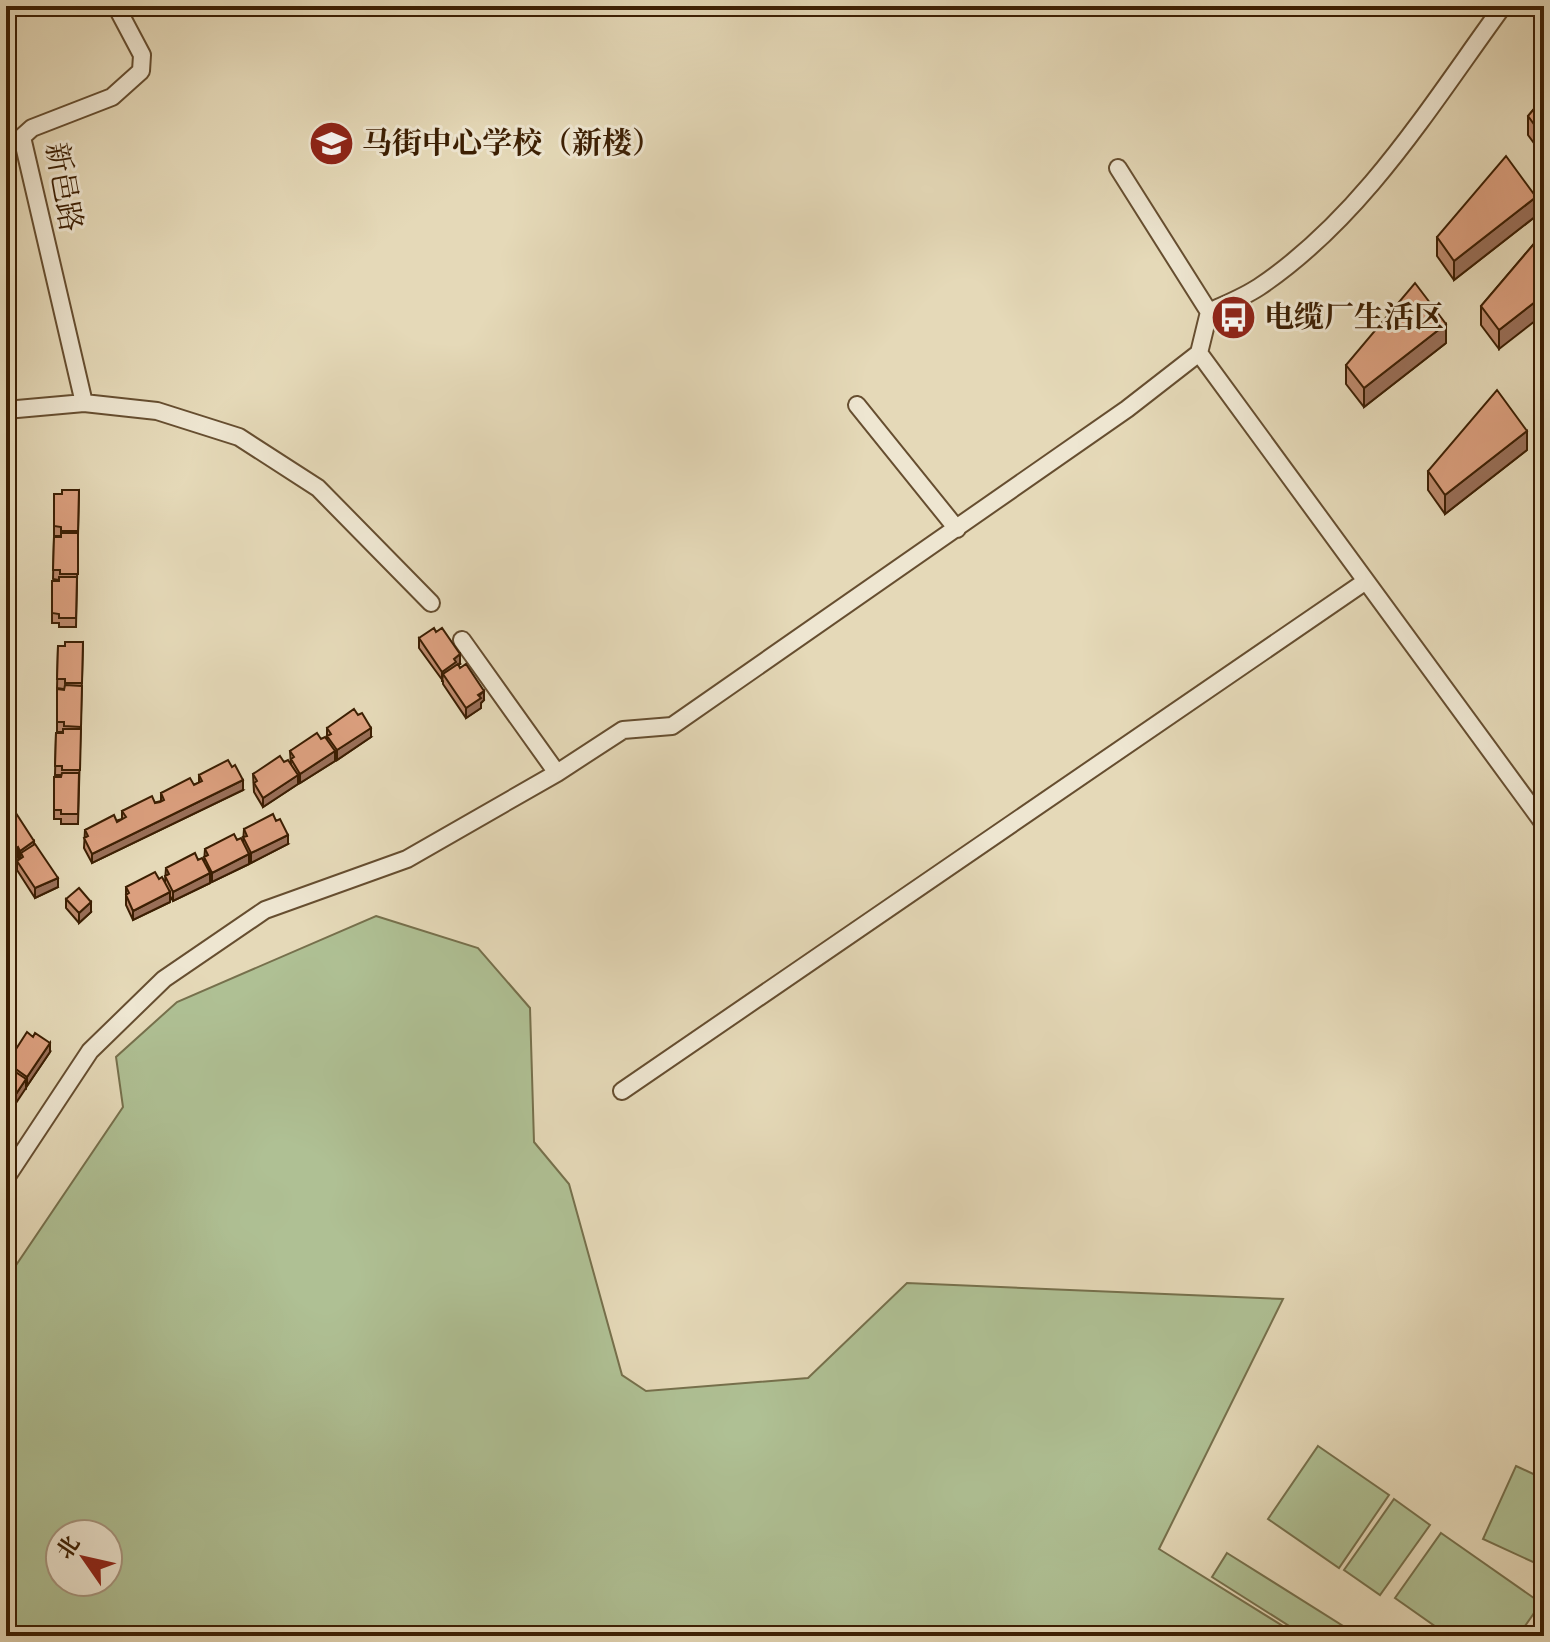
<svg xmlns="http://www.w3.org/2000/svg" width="1550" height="1642" viewBox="0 0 1550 1642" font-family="Alegreya,'Noto Serif SC',serif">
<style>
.green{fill:#afc094;stroke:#76704c;stroke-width:2;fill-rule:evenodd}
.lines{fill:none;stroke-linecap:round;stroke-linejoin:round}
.minor-casing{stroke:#664e30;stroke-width:20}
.minor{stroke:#eee6d1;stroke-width:16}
.wall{fill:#bc896c;stroke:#3c1f03;stroke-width:2}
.shaded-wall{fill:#996f58;stroke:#3c1f03;stroke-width:2}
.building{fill:#db9f7e;stroke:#3c1f03;stroke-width:2}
.labels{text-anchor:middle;stroke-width:6;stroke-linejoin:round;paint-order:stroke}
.poi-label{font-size:30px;font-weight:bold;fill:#3c1f03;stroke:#eee6d1;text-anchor:start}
.street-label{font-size:30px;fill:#3c1f03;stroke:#eee6d1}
</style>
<rect width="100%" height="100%" fill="#e5d9b8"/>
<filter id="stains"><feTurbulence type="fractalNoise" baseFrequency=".0025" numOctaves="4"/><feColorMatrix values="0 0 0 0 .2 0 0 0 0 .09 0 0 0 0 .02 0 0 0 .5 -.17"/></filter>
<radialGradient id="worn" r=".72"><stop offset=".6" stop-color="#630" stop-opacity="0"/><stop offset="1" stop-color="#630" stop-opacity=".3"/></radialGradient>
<!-- green -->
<path class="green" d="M 376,916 L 478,948 L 530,1008 L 534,1142 L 569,1184 L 622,1375 L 646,1391 L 808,1378 L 907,1283 L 1283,1299 L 1159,1549 L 1299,1636 L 6,1636 L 6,1280 L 123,1107 L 116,1057 L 177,1002 ZM 108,1534 L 108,1582 L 60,1582 L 60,1534 Z
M 1318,1446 L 1389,1495 L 1339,1568 L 1268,1519 Z
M 1516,1466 L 1544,1479 L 1544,1567 L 1483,1539 Z
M 1394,1499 L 1430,1525 L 1380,1595 L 1344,1570 Z
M 1441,1533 L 1541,1603 L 1518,1636 L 1449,1636 L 1395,1598 Z
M 1227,1553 L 1359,1636 L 1305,1636 L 1212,1577 Z"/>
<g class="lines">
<defs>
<path id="minor" d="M 1209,312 C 1226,304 1244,297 1259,287 C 1363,217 1430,106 1503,6
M 1199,353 L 1544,824
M 84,403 L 22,137 L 32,128 L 112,97 L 141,71 L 142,55 L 116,6
M 857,405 L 957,529
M 6,410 L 84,403 L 157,411 L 239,437 L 318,488 L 431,603
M 462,640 L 557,773
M 622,1091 L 1366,581
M 6,1178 L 90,1051 L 164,979 L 265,910 L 407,859 L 557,773 L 623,730 L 672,726 L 1127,409 L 1199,353 L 1209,312 L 1118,168"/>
</defs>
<!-- minor casing -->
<use href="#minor" class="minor-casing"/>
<!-- minor -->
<use href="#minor" class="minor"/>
</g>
<!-- wall -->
<path class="wall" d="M 1544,97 L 1544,157 L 1528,135 L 1528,116 Z
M 1536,216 L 1454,280 L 1437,256 L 1437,237 Z
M 1544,232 L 1499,349 L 1481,325 L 1481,306 Z
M 1446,343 L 1364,407 L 1346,384 L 1346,365 Z
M 1544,377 L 1544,417 L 1536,405 L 1536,387 Z
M 1527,450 L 1445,514 L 1428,490 L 1428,471 Z
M 79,490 L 76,627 L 59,627 L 59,623 L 52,623 L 52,581 L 59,581 L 59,580 L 53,579 L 54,537 L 61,537 L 61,536 L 54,536 L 54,494 L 62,494 Z
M 6,633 L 13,634 L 8,810 L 34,844 L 58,887 L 35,898 L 17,870 L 17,861 L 19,859 L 18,857 L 12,861 L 6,853 Z
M 419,638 L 460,664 L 458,665 L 484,700 L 481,703 L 481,708 L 466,718 L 443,684 L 443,681 L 419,648 Z
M 83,642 L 78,824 L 61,824 L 61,819 L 54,819 L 54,777 L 61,777 L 61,775 L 55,775 L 56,733 L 63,733 L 63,732 L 57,732 L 57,689 L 64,690 L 64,689 L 57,688 L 58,646 L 65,646 Z
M 327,728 L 371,737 L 337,760 L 335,756 L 335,761 L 300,783 L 298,779 L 298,784 L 263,807 L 254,792 L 253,774 L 284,762 L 291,765 L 290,751 L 321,739 L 327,740 Z
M 199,775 L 243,790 L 92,863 L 84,848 L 85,830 L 122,819 L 122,811 L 161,801 L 161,793 L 199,783 Z
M 244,829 L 288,844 L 251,863 L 249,859 L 249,864 L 212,882 L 210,877 L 210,883 L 173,901 L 170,896 L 170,902 L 133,920 L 126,905 L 126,887 L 159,879 L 165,882 L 166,868 L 198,860 L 204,863 L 205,849 L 237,840 L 243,843 Z
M 66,899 L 91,912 L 79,923 L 66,908 Z
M 50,1052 L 27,1086 L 26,1085 L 26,1088 L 9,1073 L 10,1070 L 9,1070 L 9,1060 Z"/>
<!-- shaded-wall -->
<path class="shaded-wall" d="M 1536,197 L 1536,216 L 1454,280 L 1454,261 Z
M 1544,295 L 1544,314 L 1499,349 L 1499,330 Z
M 1446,324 L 1446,343 L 1364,407 L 1364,388 Z
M 1527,431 L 1527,450 L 1445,514 L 1445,495 Z
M 460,654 L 460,664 L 443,674 L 442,682 L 442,672 L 454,659 Z
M 484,691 L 484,700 L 481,703 L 481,708 L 466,718 L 466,708 Z
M 371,728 L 371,737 L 337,760 L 337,750 Z
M 335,751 L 335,761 L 300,783 L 300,774 Z
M 298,775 L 298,784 L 263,807 L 263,798 Z
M 243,780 L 243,790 L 92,863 L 92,854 Z
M 288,835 L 288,844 L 251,863 L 251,853 Z
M 34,841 L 34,851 L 21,853 L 20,861 L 20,851 Z
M 18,847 L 18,857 L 12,861 L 12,851 Z
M 249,854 L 249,864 L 212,882 L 212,873 Z
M 210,873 L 210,883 L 173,901 L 173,892 Z
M 58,878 L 58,887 L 35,898 L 35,888 Z
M 170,892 L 170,902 L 133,920 L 133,911 Z
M 91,902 L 91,912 L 79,923 L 79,913 Z
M 50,1043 L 50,1052 L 27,1086 L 27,1077 Z
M 26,1079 L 26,1088 L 6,1118 L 6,1109 Z"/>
<!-- building -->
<path class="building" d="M 1544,97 L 1544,138 L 1528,116 Z
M 1506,156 L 1536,197 L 1454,261 L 1437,237 Z
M 1544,232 L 1544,295 L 1499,330 L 1481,306 Z
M 1415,283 L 1446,324 L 1364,388 L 1346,365 Z
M 1544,377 L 1544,398 L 1536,387 Z
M 1497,390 L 1527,431 L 1445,495 L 1428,471 Z
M 62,490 L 79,490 L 78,531 L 61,531 L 61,527 L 54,526 L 54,494 L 62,494 Z
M 61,533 L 78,533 L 78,574 L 60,574 L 60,570 L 53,570 L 54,537 L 61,537 Z
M 59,577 L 77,577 L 76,618 L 59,618 L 59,614 L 52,613 L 52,581 L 59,581 Z
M 434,628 L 436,632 L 442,628 L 460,654 L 454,659 L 456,662 L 442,672 L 419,638 Z
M 6,633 L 13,634 L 11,675 L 6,675 Z
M 65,642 L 83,642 L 82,683 L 65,683 L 65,679 L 57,679 L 58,646 L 65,646 Z
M 458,664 L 460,668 L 466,664 L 484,691 L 478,695 L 481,698 L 466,708 L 443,674 Z
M 6,677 L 12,677 L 10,718 L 6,718 Z
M 65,685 L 82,686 L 81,727 L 64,726 L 64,722 L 57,722 L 57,689 L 64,690 Z
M 354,709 L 358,715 L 362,713 L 371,728 L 337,750 L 327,736 L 331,734 L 327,728 Z
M 6,720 L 10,720 L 9,762 L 6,762 Z
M 63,729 L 81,729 L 80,770 L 62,770 L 62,766 L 55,766 L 56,733 L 63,733 Z
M 317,733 L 321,739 L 325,737 L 335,751 L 300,774 L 291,759 L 294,757 L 290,751 Z
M 280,756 L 284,762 L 288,760 L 298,775 L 263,798 L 254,783 L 257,781 L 253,774 Z
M 228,760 L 232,767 L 235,765 L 243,780 L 92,854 L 84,838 L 88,836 L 85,830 L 114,815 L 117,822 L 126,817 L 122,811 L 152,796 L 155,803 L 160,802 L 164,800 L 161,793 L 190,778 L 194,785 L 202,781 L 199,775 Z
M 6,764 L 9,764 L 8,805 L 6,805 Z
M 62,773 L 79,773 L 78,814 L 61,814 L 61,810 L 54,810 L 54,777 L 61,777 Z
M 12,807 L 34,841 L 20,851 L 18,847 L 12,851 L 6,843 L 6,811 Z
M 273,814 L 276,821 L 280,819 L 288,835 L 251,853 L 243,837 L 247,836 L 244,829 Z
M 234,834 L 237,840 L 241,838 L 249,854 L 212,873 L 204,857 L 208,855 L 205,849 Z
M 35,844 L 58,878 L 35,888 L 17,861 L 23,857 L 21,853 Z
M 195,853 L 198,860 L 202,858 L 210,873 L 173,892 L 165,876 L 169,874 L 166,868 Z
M 155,872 L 159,879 L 162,877 L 170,892 L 133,911 L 126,895 L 129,893 L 126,887 Z
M 79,888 L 91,902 L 79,913 L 66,899 Z
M 27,1032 L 33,1037 L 35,1033 L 50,1043 L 27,1077 L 13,1067 L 15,1064 L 9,1060 Z
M 11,1069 L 26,1079 L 6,1109 L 6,1071 L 9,1073 Z"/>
<!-- icons -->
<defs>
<symbol id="school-disc" viewBox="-11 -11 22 22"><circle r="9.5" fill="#8f2418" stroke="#eee6d1"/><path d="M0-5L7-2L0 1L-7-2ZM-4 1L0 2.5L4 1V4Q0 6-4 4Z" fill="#fff"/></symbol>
<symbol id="bus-disc" viewBox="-11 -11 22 22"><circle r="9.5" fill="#8f2418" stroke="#eee6d1"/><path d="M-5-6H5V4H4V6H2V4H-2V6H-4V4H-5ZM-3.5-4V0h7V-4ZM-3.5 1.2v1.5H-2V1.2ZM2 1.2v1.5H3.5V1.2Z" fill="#fff"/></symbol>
</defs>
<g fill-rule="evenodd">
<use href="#school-disc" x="306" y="118" width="51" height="51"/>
<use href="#bus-disc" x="1208" y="292" width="51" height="51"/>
</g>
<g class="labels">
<!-- poi labels -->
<g class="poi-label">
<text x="362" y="153">马街中心学校（新楼）</text>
<text x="1264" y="327">电缆厂生活区</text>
</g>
<!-- street labels -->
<g class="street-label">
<text transform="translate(64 187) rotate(80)" y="10">新邑路</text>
</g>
</g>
<!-- margin -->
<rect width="1550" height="1642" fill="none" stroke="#e5d9b8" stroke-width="32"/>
<rect x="8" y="8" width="1534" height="1626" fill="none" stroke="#3c1f03" stroke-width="4"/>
<rect x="16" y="16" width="1518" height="1610" fill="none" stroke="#3c1f03" stroke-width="2"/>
<!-- north arrow -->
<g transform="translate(84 1558) rotate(304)"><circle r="38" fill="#eee6d1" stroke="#a7967f" stroke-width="2"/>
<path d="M0-6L14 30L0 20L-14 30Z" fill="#8f2418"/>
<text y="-12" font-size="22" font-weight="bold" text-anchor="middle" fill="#3c1f03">北</text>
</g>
<rect width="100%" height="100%" filter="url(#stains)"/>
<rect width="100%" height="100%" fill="url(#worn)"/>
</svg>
